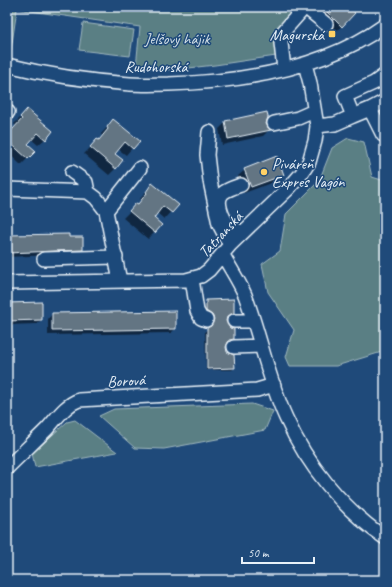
<svg xmlns="http://www.w3.org/2000/svg" width="392" height="587" viewBox="0 0 392 587" font-family="Caveat,sans-serif">
<style>
.green{fill:#5a7f84;stroke:#a1b8be}
.shadow{fill:#0007}
.building{fill:#637583;stroke:#e8f1f8}
.lines{fill:none;stroke-linecap:round;stroke-linejoin:round}
.minor-casing{stroke:#e8f1f8;stroke-width:16}
.minor{stroke:#1f4a7a;stroke-width:13}
.poi-dot{fill:#ffd166;stroke:#1f4a7a;stroke-width:1.5}
.labels{text-anchor:middle;stroke-width:3;stroke-linejoin:round;paint-order:stroke}
.poi-label{font-size:16px;fill:#e8f1f8;stroke:#1f4a7a;text-anchor:end}
.park-label{font-size:16px;fill:#d3e0e7;stroke:#1f4a7a}
.street-label{font-size:16px;fill:#e8f1f8;stroke:#1f4a7a}
</style>
<rect width="100%" height="100%" fill="#1f4a7a"/>
<filter id="ink" filterUnits="userSpaceOnUse"><feTurbulence type="fractalNoise" baseFrequency=".025" numOctaves="2"/><feDisplacementMap in="SourceGraphic" scale="8" xChannelSelector="R" yChannelSelector="G"/><feConvolveMatrix kernelMatrix="1 2 1 2 8 2 1 2 1" color-interpolation-filters="sRGB"/></filter>
<g filter="url(#ink)">
<!-- green -->
<path class="green" d="M 7,7 L 289,7 L 290,15 L 276,56 L 215,65 L 171,70 L 136,67 L 140,27 L 17,9 L 11,50 L 7,49 Z
M 83,23 L 134,30 L 130,56 L 79,50 Z
M 348,138 L 364,142 L 372,177 L 385,181 L 385,351 L 336,366 L 290,366 L 286,357 L 294,330 L 268,292 L 262,264 L 280,251 L 286,214 L 319,181 L 332,148 Z
M 252,404 L 273,411 L 265,430 L 164,449 L 135,448 L 99,416 L 114,409 Z
M 75,420 L 117,452 L 35,467 L 32,453 L 67,422 Z"/>
<!-- shadow -->
<path class="shadow" d="M 306,7 L 347,7 L 342,26 L 334,33 Z
M 21,117 L 45,139 L 38,145 L 31,139 L 26,144 L 28,158 L 21,165 L 7,152 L 7,133 L 11,131 L 16,126 L 14,124 Z
M 114,120 L 138,141 L 126,155 L 118,149 L 114,154 L 116,168 L 109,175 L 84,154 L 91,147 L 98,141 L 102,136 L 101,134 Z
M 226,122 L 265,124 L 269,130 L 263,136 L 222,145 L 219,129 Z
M 245,170 L 283,175 L 276,181 L 244,193 L 238,176 Z
M 152,184 L 177,205 L 164,219 L 157,213 L 153,218 L 155,232 L 148,239 L 123,218 L 130,211 L 137,205 L 141,200 L 140,199 Z
M 7,236 L 68,238 L 82,249 L 78,254 L 7,257 Z
M 207,301 L 226,317 L 225,322 L 233,339 L 228,342 L 225,347 L 234,368 L 232,370 L 206,370 L 205,331 L 210,328 L 213,322 L 210,317 L 205,313 L 205,303 Z
M 41,303 L 41,320 L 37,324 L 7,325 L 7,304 Z
M 175,312 L 175,329 L 171,333 L 48,335 L 48,319 L 52,314 Z"/>
<!-- building -->
<path class="building" d="M 322,7 L 349,7 L 355,13 L 342,27 Z
M 27,109 L 53,131 L 46,140 L 38,133 L 28,144 L 36,151 L 28,159 L 7,140 L 7,125 L 12,130 L 22,119 L 20,117 Z
M 267,112 L 268,117 L 266,124 L 271,130 L 228,139 L 225,121 Z
M 113,119 L 140,141 L 133,149 L 125,142 L 115,154 L 123,160 L 116,169 L 90,147 L 97,139 L 99,140 L 108,129 L 107,127 Z
M 277,156 L 284,175 L 251,187 L 244,169 Z
M 152,183 L 179,205 L 172,213 L 163,206 L 154,218 L 162,225 L 155,233 L 129,211 L 136,203 L 138,204 L 147,193 L 146,192 Z
M 69,234 L 69,237 L 83,237 L 83,250 L 7,253 L 7,235 Z
M 234,299 L 234,313 L 227,317 L 226,321 L 230,328 L 234,329 L 234,339 L 229,340 L 226,347 L 227,352 L 234,355 L 235,368 L 207,369 L 207,328 L 211,326 L 214,319 L 212,315 L 206,311 L 206,300 Z
M 42,302 L 42,320 L 7,321 L 7,303 Z
M 176,311 L 176,329 L 52,331 L 52,313 Z"/>
<g class="lines">
<defs>
<path id="minor" d="M 305,7 L 326,24
M 7,65 C 47,75 88,81 130,84 C 143,85 156,84 169,84 C 243,82 324,69 385,25
M 284,69 L 281,43 L 282,33 L 305,7
M 370,109 L 385,101
M 7,113 L 8,112
M 353,116 L 370,109 L 383,135 L 385,134
M 274,123 L 298,118 L 314,111
M 317,126 L 335,124 L 353,116 L 345,96 L 374,83 L 385,75
M 209,132 L 207,155 L 210,181 L 219,224 L 230,245
M 72,172 L 86,182 L 88,192
M 241,185 C 235,187 228,189 223,193 C 215,200 222,218 229,225 C 233,228 238,231 242,233
M 7,189 L 88,192 L 96,198 L 106,211
M 223,255 C 230,268 239,281 245,295 C 260,335 268,379 286,418 C 307,465 343,509 385,538
M 44,259 L 116,257
M 192,279 L 197,311 L 201,318 L 206,320
M 120,281 L 106,211 L 140,168
M 7,283 L 186,280 L 201,276 L 209,270 L 230,245 L 289,188 L 302,173 L 309,162 L 315,141 L 317,126 L 310,83 L 305,64
M 234,321 L 253,321
M 234,347 L 261,346
M 7,468 C 20,455 34,442 47,429 C 57,418 65,405 79,400 L 257,390 L 274,385"/>
</defs>
<!-- minor casing -->
<use href="#minor" class="minor-casing"/>
<!-- minor -->
<use href="#minor" class="minor"/>
</g>
</g>
<!-- markers -->
<g class="poi-dot">
<rect x="328" y="30" width="8" height="8" rx="2"/>
<circle cx="264" cy="172" r="4"/>
</g>
<g class="labels">
<!-- poi labels -->
<g class="poi-label">
<text x="324" y="40">Magurská</text>
<text x="272" y="169" text-anchor="start">Piváreň<tspan x="272" dy="18">Expres Vagón</tspan></text>
</g>
<!-- park labels -->
<g class="park-label">
<text x="177" y="44">Jelšový hájik</text>
</g>
<!-- street labels -->
<g class="street-label">
<text x="156" y="72">Rudohorská</text>
<text transform="translate(220 234) rotate(-47)" y="6">Tatranská</text>
<text transform="translate(126 380) rotate(-3)" y="6">Borová</text>
</g>
</g>
<!-- margin -->
<rect width="392" height="587" fill="none" stroke="#1f4a7a" stroke-width="24"/>
<rect x="12" y="12" width="368" height="563" fill="none" stroke="#e8f1f8" stroke-width="1.5" filter="url(#ink)"/>
<!-- scale -->
<path d="M242 557v6h72v-6" fill="none" stroke="#e8f1f8" stroke-width="2"/>
<text x="248" y="557" font-size="12" fill="#e8f1f8" stroke="#1f4a7a" stroke-width="3" paint-order="stroke">50 m</text>
</svg>
